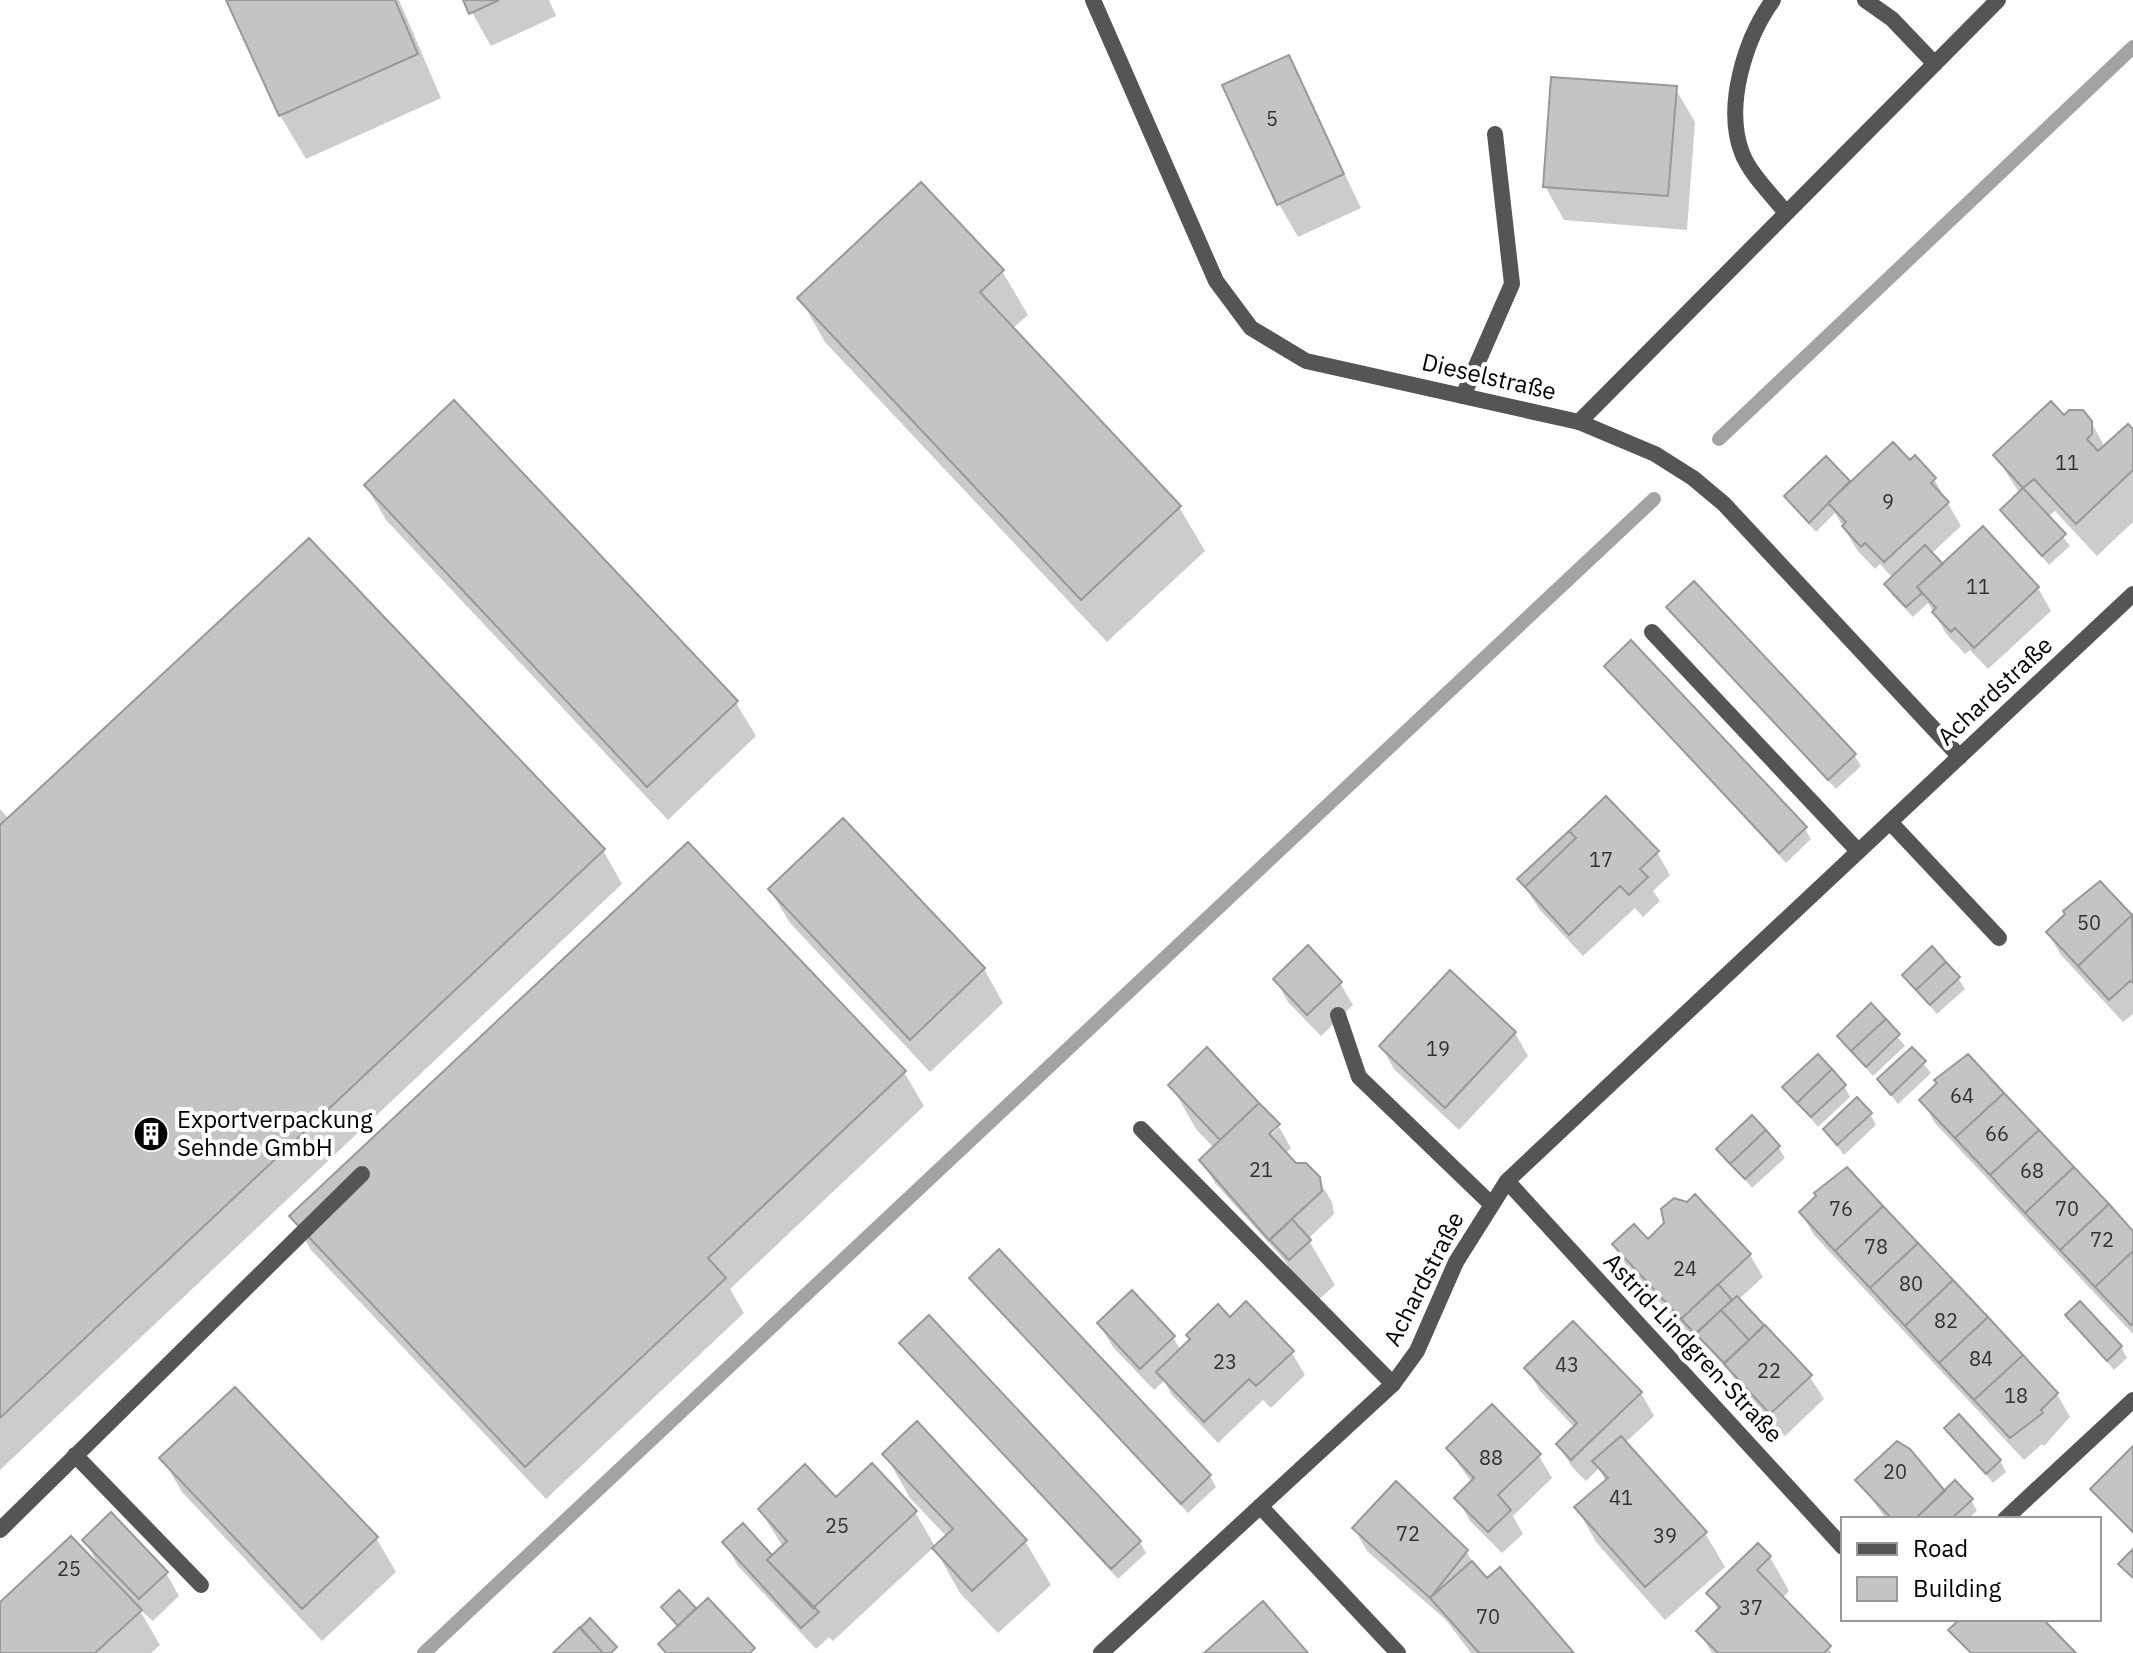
<svg xmlns="http://www.w3.org/2000/svg" width="2133" height="1653" viewBox="0 0 2133 1653" font-family="'IBM Plex Sans',sans-serif">
<style>
.shadow{fill:#0003}
.lines{fill:none;stroke-linecap:round;stroke-linejoin:round}
.stream{stroke:#a3a3a3;stroke-width:14}
.building{fill:#c4c4c4;stroke:#999;stroke-width:2}
.service{stroke:#555;stroke-width:16}
.minor{stroke:#555;stroke-width:16}
.labels{text-anchor:middle;stroke-width:8;stroke-linejoin:round;paint-order:stroke}
.number-label{font-size:20px;fill:#313131}
.street-label{font-size:24px;fill:#000;stroke:#fff}
.poi-label{font-size:24px;fill:#000;stroke:#fff;text-anchor:start}
</style>
<rect width="100%" height="100%" fill="#fff"/>
<!-- shadow -->
<path class="shadow" d="M 229,0 L 399,0 L 441,98 L 306,159 L 280,115 Z
M 465,0 L 549,0 L 556,16 L 491,46 Z
M 1288,57 L 1361,208 L 1298,237 L 1279,204 Z
M 1675,88 L 1695,122 L 1687,230 L 1564,220 L 1545,186 Z
M 1002,271 L 1028,315 L 1012,329 L 1179,507 L 1205,551 L 1107,642 L 825,342 L 800,298 Z
M 454,403 L 736,703 L 756,736 L 668,820 L 386,520 L 366,486 Z
M 2064,417 L 2091,422 L 2105,447 L 2133,432 L 2133,522 L 2097,556 L 2055,511 L 2048,517 L 2070,546 L 2049,565 L 2002,510 L 2020,494 L 1995,455 Z
M 1826,459 L 1850,485 L 1910,463 L 1934,479 L 1961,526 L 1931,554 L 1943,566 L 2038,588 L 2051,611 L 1988,669 L 1970,650 L 1965,654 L 1947,635 L 1928,603 L 1913,617 L 1892,595 L 1886,584 L 1893,578 L 1880,564 L 1875,569 L 1857,550 L 1835,513 L 1816,532 L 1793,507 L 1786,496 Z
M 1669,607 L 1854,755 L 1861,766 L 1836,789 Z
M 1606,666 L 1805,829 L 1811,839 L 1786,863 Z
M 0,809 L 9,819 L 603,850 L 622,884 L 0,1470 Z
M 1657,852 L 1670,875 L 1653,891 L 1660,901 L 1643,917 L 1635,908 L 1583,956 L 1540,910 L 1520,879 Z
M 2100,884 L 2133,919 L 2133,1014 L 2123,1022 L 2061,955 L 2048,933 Z
M 734,890 L 904,1072 L 924,1106 L 730,1289 L 744,1313 L 546,1499 L 311,1250 L 292,1217 Z
M 770,890 L 984,969 L 1003,1003 L 930,1072 L 790,923 Z
M 1904,975 L 1958,978 L 1965,989 L 1937,1014 Z
M 1275,979 L 1340,983 L 1353,1005 L 1321,1036 L 1288,1002 Z
M 1871,1006 L 1905,1046 L 1873,1076 L 1839,1036 Z
M 1515,1033 L 1528,1056 L 1459,1130 L 1394,1069 L 1381,1046 Z
M 1207,1050 L 1258,1105 L 1272,1134 L 1279,1127 L 1291,1148 L 1285,1154 L 1318,1179 L 1332,1202 L 1334,1214 L 1308,1239 L 1335,1285 L 1315,1303 L 1298,1284 L 1285,1261 L 1215,1183 L 1202,1160 L 1214,1148 L 1196,1129 L 1171,1085 Z
M 1912,1050 L 1931,1073 L 1898,1104 L 1879,1080 Z
M 1844,1086 L 1850,1097 L 1818,1127 L 1785,1088 Z
M 1922,1100 L 2133,1234 L 2133,1334 L 1935,1123 Z
M 1870,1114 L 1876,1125 L 1844,1155 L 1825,1130 Z
M 1778,1147 L 1785,1158 L 1752,1188 L 1719,1149 Z
M 1827,1184 L 2057,1394 L 2070,1417 L 2044,1446 L 2042,1444 L 2024,1460 L 1814,1235 L 1801,1213 Z
M 1648,1241 L 1750,1255 L 1763,1277 L 1738,1300 L 1810,1377 L 1824,1399 L 1785,1436 L 1739,1387 L 1730,1372 L 1698,1338 L 1695,1340 L 1627,1267 L 1614,1245 Z
M 972,1278 L 1210,1476 L 1216,1487 L 1188,1513 Z
M 2067,1315 L 2121,1347 L 2127,1358 L 2114,1370 Z
M 1230,1320 L 1292,1353 L 1305,1375 L 1271,1408 L 1263,1400 L 1218,1443 L 1172,1395 L 1164,1381 L 1154,1390 L 1113,1347 L 1099,1324 L 1173,1337 L 1181,1351 Z
M 902,1343 L 1140,1542 L 1146,1553 L 1118,1579 Z
M 1527,1368 L 1641,1393 L 1654,1416 L 1625,1443 L 1705,1533 L 1725,1567 L 1665,1620 L 1596,1542 L 1577,1508 L 1606,1482 L 1599,1468 L 1586,1481 L 1572,1467 L 1558,1444 L 1575,1428 L 1540,1391 Z
M 1947,1428 L 2000,1461 L 2006,1472 L 1993,1483 Z
M 1448,1449 L 1539,1456 L 1552,1478 L 1513,1516 L 1523,1534 L 1502,1553 L 1470,1521 L 1457,1498 L 1472,1483 Z
M 2133,1449 L 2133,1534 L 2093,1489 Z
M 885,1454 L 1025,1541 L 1051,1585 L 998,1633 L 960,1593 L 934,1547 L 833,1641 L 829,1637 L 816,1649 L 738,1566 L 725,1543 L 772,1558 L 783,1547 L 760,1510 L 836,1499 L 915,1512 L 936,1548 L 947,1537 L 910,1498 Z
M 162,1458 L 376,1538 L 396,1572 L 322,1641 L 182,1492 Z
M 1858,1480 L 1971,1500 L 1977,1511 L 1968,1519 L 1886,1519 Z
M 1354,1528 L 1466,1551 L 1478,1571 L 1572,1653 L 1471,1653 L 1446,1620 L 1367,1551 Z
M 85,1540 L 166,1573 L 179,1596 L 153,1621 L 139,1609 L 160,1645 L 151,1653 L 0,1653 L 0,1605 L 99,1566 Z
M 1758,1546 L 1770,1557 L 1789,1591 L 1782,1599 L 1832,1653 L 1712,1653 L 1699,1631 L 1719,1611 L 1709,1594 Z"/>
<g class="lines">
<!-- stream -->
<path class="stream" d="M 1719,439 L 2133,47
M 424,1653 L 1654,499"/>
</g>
<!-- building -->
<path class="building" d="M 226,0 L 395,0 L 418,54 L 279,116 Z
M 463,0 L 499,0 L 469,14 Z
M 1289,55 L 1344,174 L 1277,205 L 1222,85 Z
M 1551,77 L 1677,86 L 1668,196 L 1543,187 Z
M 921,182 L 1004,270 L 980,292 L 1181,506 L 1081,600 L 797,298 Z
M 454,400 L 738,701 L 647,787 L 364,485 Z
M 2051,401 L 2064,415 L 2069,410 L 2083,410 L 2092,421 L 2092,434 L 2087,439 L 2098,451 L 2128,424 L 2133,429 L 2133,470 L 2076,524 L 2034,479 L 2023,488 L 1993,455 Z
M 1893,442 L 1910,460 L 1915,455 L 1936,478 L 1931,483 L 1949,502 L 1884,562 L 1865,543 L 1861,547 L 1842,526 L 1846,522 L 1828,503 Z
M 1826,456 L 1850,481 L 1809,523 L 1784,496 Z
M 2023,488 L 2066,534 L 2042,556 L 2000,510 Z
M 1983,526 L 2039,587 L 1974,648 L 1955,628 L 1951,632 L 1932,612 L 1936,608 L 1917,587 Z
M 309,538 L 605,849 L 0,1418 L 0,825 Z
M 1925,545 L 1943,564 L 1917,587 L 1922,593 L 1906,607 L 1884,584 Z
M 1694,581 L 1856,754 L 1828,780 L 1666,607 Z
M 1631,640 L 1807,827 L 1779,853 L 1604,666 Z
M 1606,796 L 1659,851 L 1640,869 L 1648,877 L 1629,895 L 1620,886 L 1569,935 L 1525,887 L 1576,838 L 1569,831 Z
M 843,818 L 985,968 L 910,1040 L 768,889 Z
M 1569,831 L 1576,838 L 1525,887 L 1517,879 Z
M 688,842 L 906,1071 L 708,1258 L 726,1278 L 525,1467 L 289,1216 Z
M 2100,881 L 2132,915 L 2078,966 L 2046,932 L 2065,914 L 2063,911 Z
M 2132,915 L 2133,983 L 2130,981 L 2109,1000 L 2078,966 Z
M 1308,945 L 1342,982 L 1307,1015 L 1273,979 Z
M 1932,946 L 1946,962 L 1916,990 L 1902,975 Z
M 1946,962 L 1960,977 L 1930,1005 L 1916,990 Z
M 1450,970 L 1516,1032 L 1445,1108 L 1379,1046 Z
M 1871,1003 L 1886,1019 L 1851,1051 L 1837,1036 Z
M 1886,1019 L 1900,1034 L 1866,1067 L 1851,1051 Z
M 1207,1047 L 1259,1103 L 1220,1140 L 1168,1085 Z
M 1912,1047 L 1926,1061 L 1891,1095 L 1877,1079 Z
M 1818,1054 L 1832,1069 L 1797,1103 L 1782,1087 Z
M 1968,1054 L 2004,1093 L 1955,1138 L 1919,1100 L 1937,1083 L 1934,1080 Z
M 1832,1069 L 1846,1085 L 1811,1117 L 1797,1103 Z
M 2004,1093 L 2039,1130 L 1990,1175 L 1955,1138 Z
M 1857,1097 L 1872,1113 L 1837,1145 L 1823,1129 Z
M 1259,1103 L 1280,1124 L 1269,1134 L 1296,1163 L 1306,1163 L 1320,1177 L 1322,1191 L 1269,1240 L 1199,1160 Z
M 1752,1115 L 1766,1130 L 1730,1164 L 1716,1149 Z
M 1766,1130 L 1780,1146 L 1745,1179 L 1730,1164 Z
M 2039,1130 L 2074,1167 L 2025,1213 L 1990,1175 Z
M 1847,1167 L 1883,1206 L 1835,1251 L 1799,1212 L 1816,1196 L 1814,1193 Z
M 2074,1167 L 2109,1204 L 2060,1250 L 2025,1213 Z
M 1695,1194 L 1751,1254 L 1681,1319 L 1612,1244 L 1634,1224 L 1648,1239 L 1664,1223 L 1661,1209 L 1674,1198 L 1687,1202 Z
M 2109,1204 L 2133,1231 L 2133,1251 L 2095,1287 L 2060,1250 Z
M 1883,1206 L 1918,1243 L 1870,1288 L 1835,1251 Z
M 1292,1219 L 1311,1240 L 1289,1260 L 1270,1240 Z
M 1918,1243 L 1953,1280 L 1905,1326 L 1870,1288 Z
M 999,1249 L 1211,1475 L 1181,1504 L 969,1278 Z
M 2133,1251 L 2133,1323 L 2131,1325 L 2095,1287 Z
M 1953,1280 L 1988,1317 L 1939,1363 L 1905,1326 Z
M 1718,1284 L 1732,1300 L 1695,1334 L 1681,1319 Z
M 1132,1290 L 1175,1336 L 1140,1369 L 1097,1323 Z
M 1737,1296 L 1764,1325 L 1749,1340 L 1721,1310 Z
M 1246,1301 L 1294,1351 L 1256,1386 L 1249,1379 L 1204,1422 L 1156,1372 L 1190,1339 L 1186,1335 L 1218,1304 L 1230,1317 Z
M 2080,1301 L 2122,1346 L 2107,1361 L 2065,1315 Z
M 1721,1310 L 1749,1340 L 1724,1363 L 1696,1334 Z
M 929,1315 L 1141,1541 L 1111,1569 L 899,1343 Z
M 1988,1317 L 2023,1355 L 1974,1400 L 1939,1363 Z
M 1573,1321 L 1642,1392 L 1571,1460 L 1556,1444 L 1577,1423 L 1524,1368 Z
M 1765,1325 L 1812,1375 L 1770,1414 L 1724,1364 Z
M 2023,1355 L 2058,1393 L 2041,1410 L 2043,1413 L 2010,1438 L 1974,1400 Z
M 235,1387 L 378,1537 L 302,1609 L 159,1458 Z
M 1492,1404 L 1541,1454 L 1498,1495 L 1511,1510 L 1488,1532 L 1454,1498 L 1474,1478 L 1446,1448 Z
M 1959,1414 L 2001,1460 L 1986,1474 L 1944,1428 Z
M 917,1421 L 1027,1540 L 972,1591 L 932,1548 L 953,1529 L 882,1454 Z
M 1621,1436 L 1707,1532 L 1645,1587 L 1574,1507 L 1608,1478 L 1592,1461 Z
M 1897,1441 L 1910,1449 L 1945,1491 L 1915,1519 L 1892,1519 L 1855,1480 Z
M 2133,1446 L 2133,1532 L 2090,1489 Z
M 872,1463 L 917,1511 L 813,1608 L 767,1560 L 787,1541 L 758,1509 L 805,1464 L 836,1497 Z
M 1955,1480 L 1973,1499 L 1951,1519 L 1915,1519 Z
M 1396,1481 L 1468,1550 L 1430,1598 L 1352,1528 Z
M 111,1512 L 168,1572 L 139,1599 L 82,1540 Z
M 743,1523 L 772,1555 L 767,1560 L 819,1612 L 801,1628 L 722,1542 Z
M 71,1536 L 142,1610 L 95,1653 L 0,1653 L 0,1602 Z
M 1758,1543 L 1771,1556 L 1757,1570 L 1831,1646 L 1824,1653 L 1718,1653 L 1696,1631 L 1720,1607 L 1706,1593 Z
M 2133,1549 L 2133,1578 L 2118,1564 Z
M 1472,1561 L 1487,1578 L 1500,1567 L 1574,1653 L 1479,1653 L 1430,1598 Z
M 679,1590 L 696,1608 L 678,1626 L 661,1607 Z
M 708,1598 L 755,1648 L 750,1653 L 666,1653 L 658,1644 Z
M 1263,1601 L 1308,1653 L 1204,1653 Z
M 590,1618 L 617,1647 L 611,1653 L 603,1653 L 580,1628 Z
M 1960,1619 L 2043,1619 L 2076,1653 L 1971,1653 L 1948,1630 Z
M 580,1627 L 603,1653 L 553,1653 Z"/>
<g class="lines">
<!-- service -->
<path class="service" d="M 1773,0 C 1745,39 1724,106 1742,153 C 1750,174 1772,195 1786,213
M 1865,0 L 1892,19 L 1935,64
M 1463,396 L 1512,284 L 1495,134
M 1579,422 L 1998,0
M 1652,632 L 1858,851
M 1890,822 L 1999,938
M 1338,1015 L 1359,1077 L 1491,1204
M 1141,1129 L 1393,1384
M 75,1455 L 201,1585
M 0,1530 L 362,1174"/>
<!-- minor -->
<path class="minor" d="M 1093,0 L 1216,281 L 1251,328 L 1306,361 L 1579,422 L 1655,454 L 1693,478 L 1724,504 L 1960,757
M 1507,1181 L 1843,1547
M 1260,1506 L 1398,1653
M 2005,1519 L 2133,1400
M 1101,1653 L 1393,1384 L 1417,1351 L 1456,1262 L 1507,1181 L 2133,594"/>
</g>
<!-- icons -->
<defs>
<symbol id="building-disc" viewBox="-11 -11 22 22"><circle r="9.5" fill="#000" stroke="#fff"/><path d="M-4-6H4V6H1V3H-1V6H-4ZM-2.5-4.3h1.7v1.8h-1.7ZM.8-4.3h1.7v1.8H.8ZM-2.5-1h1.7V.8h-1.7ZM.8-1h1.7V.8H.8Z" fill="#fff"/></symbol>
</defs>
<g fill-rule="evenodd">
<use href="#building-disc" x="131" y="1114" width="40" height="40"/>
</g>
<g class="labels">
<!-- number labels -->
<g class="number-label">
<text x="1272" y="126">5</text>
<text x="2067" y="470">11</text>
<text x="1888" y="509">9</text>
<text x="1978" y="594">11</text>
<text x="1601" y="867">17</text>
<text x="2089" y="930">50</text>
<text x="1438" y="1056">19</text>
<text x="1962" y="1103">64</text>
<text x="1997" y="1141">66</text>
<text x="1261" y="1177">21</text>
<text x="2032" y="1178">68</text>
<text x="1841" y="1216">76</text>
<text x="2067" y="1216">70</text>
<text x="2102" y="1247">72</text>
<text x="1876" y="1254">78</text>
<text x="1685" y="1276">24</text>
<text x="1911" y="1291">80</text>
<text x="1946" y="1328">82</text>
<text x="1981" y="1366">84</text>
<text x="1225" y="1369">23</text>
<text x="1567" y="1372">43</text>
<text x="1769" y="1378">22</text>
<text x="2016" y="1403">18</text>
<text x="1491" y="1465">88</text>
<text x="1895" y="1479">20</text>
<text x="1621" y="1505">41</text>
<text x="837" y="1533">25</text>
<text x="1408" y="1541">72</text>
<text x="1665" y="1543">39</text>
<text x="69" y="1576">25</text>
<text x="1751" y="1615">37</text>
<text x="1488" y="1624">70</text>
</g>
<!-- street labels -->
<g class="street-label">
<text transform="translate(1489 377) rotate(13)" y="8">Dieselstraße</text>
<text transform="translate(1995 691) rotate(-43)" y="8">Achardstraße</text>
<text transform="translate(1424 1279) rotate(-63)" y="8">Achardstraße</text>
<text transform="translate(1693 1348) rotate(47)" y="8">Astrid-Lindgren-Straße</text>
</g>
<!-- poi labels -->
<g class="poi-label">
<text x="177" y="1128">Exportverpackung<tspan x="177" dy="28">Sehnde GmbH</tspan></text>
</g>
</g>
<!-- legend -->
<rect x="1841" y="1517" width="260" height="104" fill="#ffffff" stroke="#999999" stroke-width="2"/>
<rect x="1857" y="1543" width="40" height="12" fill="#555555" stroke="#999999" stroke-width="2"/>
<text x="1913" y="1557" font-size="24" fill="#000000">Road</text>
<rect x="1857" y="1577" width="40" height="24" fill="#c4c4c4" stroke="#999999" stroke-width="2"/>
<text x="1913" y="1597" font-size="24" fill="#000000">Building</text>
</svg>
